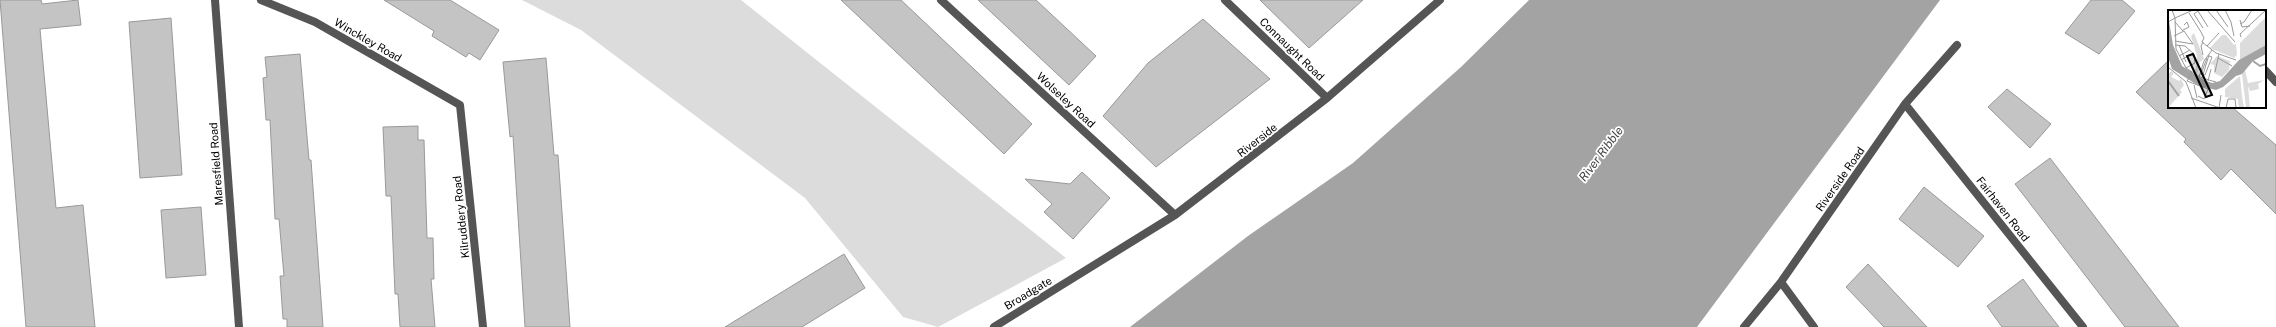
<svg xmlns="http://www.w3.org/2000/svg" width="2276" height="327" viewBox="0 0 2276 327" font-family="'Public Sans',sans-serif">
<style>
.green{fill:#dcdcdc}
.water{fill:#a3a3a3}
.building{fill:#c4c4c4;stroke:#999}
.lines{fill:none;stroke-linecap:round;stroke-linejoin:round}
.minor{stroke:#555;stroke-width:8}
.labels{text-anchor:middle;stroke-width:3.5;stroke-linejoin:round;paint-order:stroke}
.street-label{font-size:11px;fill:#000;stroke:#fff}
.water-label{font-size:12px;font-style:italic;fill:#444;stroke:#fff}
.inset-river{fill:none;stroke:#a3a3a3;stroke-width:2}
.inset-road{fill:none;stroke:#999;stroke-width:1}
.view{fill:#000;fill-opacity:0.15;stroke:#000;stroke-width:2}
.inset-edge{fill:none;stroke:#000;stroke-width:2}
</style>
<rect width="100%" height="100%" fill="#fff"/>
<!-- green -->
<path class="green" d="M 522,0 L 741,0 L 1066,258 L 938,327 L 903,317 L 805,198 L 581,30 Z"/>
<!-- water -->
<path class="water" d="M 1529,0 L 1940,0 L 1697,327 L 1130,327 L 1248,236 L 1353,163 L 1461,67 Z"/>
<!-- building -->
<path class="building" d="M 0,0 L 41,0 L 42,4 L 78,0 L 81,25 L 40,29 L 56,208 L 83,205 L 95,327 L 26,327 Z
M 384,0 L 450,0 L 499,30 L 480,60 L 469,53 L 466,57 L 432,36 L 434,31 Z
M 841,0 L 901,0 L 1032,124 L 1004,154 Z
M 978,0 L 1036,0 L 1096,56 L 1069,85 Z
M 1260,0 L 1363,0 L 1309,48 Z
M 2091,0 L 2122,0 L 2135,11 L 2099,54 L 2065,33 Z
M 171,18 L 182,175 L 140,178 L 129,22 Z
M 1203,19 L 1270,79 L 1156,167 L 1103,116 L 1148,63 Z
M 300,54 L 309,160 L 311,160 L 323,327 L 287,327 L 287,319 L 283,319 L 280,276 L 284,276 L 279,219 L 275,219 L 270,120 L 266,120 L 263,78 L 267,77 L 265,57 Z
M 546,58 L 554,155 L 558,155 L 570,327 L 525,327 L 513,136 L 510,137 L 503,62 Z
M 2169,60 L 2169,107 L 2232,107 L 2276,145 L 2276,214 L 2231,169 L 2221,180 L 2184,142 L 2186,139 L 2136,92 Z
M 2007,89 L 2051,124 L 2030,148 L 1988,107 Z
M 418,126 L 418,140 L 424,140 L 427,238 L 433,238 L 434,279 L 431,279 L 435,327 L 400,327 L 398,294 L 395,294 L 391,196 L 386,196 L 383,127 Z
M 2050,158 L 2128,260 L 2179,327 L 2125,327 L 2015,184 Z
M 1082,172 L 1110,198 L 1073,239 L 1044,212 L 1052,204 L 1025,179 L 1070,184 Z
M 1924,187 L 1984,236 L 1958,267 L 1899,219 Z
M 201,207 L 206,275 L 166,278 L 161,210 Z
M 844,254 L 865,288 L 802,327 L 725,327 Z
M 1868,264 L 1927,327 L 1884,327 L 1846,287 Z
M 2023,279 L 2039,301 L 2059,327 L 2002,327 L 1987,306 Z"/>
<g class="lines">
<!-- minor -->
<path class="minor" d="M 215,0 L 239,327
M 261,0 L 315,22 L 460,105 L 483,327
M 941,0 L 1175,215
M 1225,0 L 1327,98
M 2265,70 L 2276,82
M 1905,104 L 2083,327
M 1781,282 L 1814,327
M 994,327 L 1175,215 L 1327,98 L 1440,0
M 1744,327 L 1781,282 L 1905,104 L 1957,45"/>
</g>
<g class="labels">
<!-- street labels -->
<g class="street-label">
<text transform="translate(368 40) rotate(30)" y="4">Winckley Road</text>
<text transform="translate(1292 49) rotate(44)" y="4">Connaught Road</text>
<text transform="translate(1066 100) rotate(43)" y="4">Wolseley Road</text>
<text transform="translate(1257 140) rotate(-38)" y="4">Riverside</text>
<text transform="translate(216 164) rotate(-94)" y="4">Maresfield Road</text>
<text transform="translate(1840 179) rotate(-55)" y="4">Riverside Road</text>
<text transform="translate(2003 209) rotate(52)" y="4">Fairhaven Road</text>
<text transform="translate(461 217) rotate(-96)" y="4">Kilruddery Road</text>
<text transform="translate(1028 293) rotate(-31)" y="4">Broadgate</text>
</g>
<!-- water labels -->
<g class="water-label">
<text transform="translate(1601 154) rotate(-53)" y="4">River Ribble</text>
</g>
</g>
<!-- overview -->
<g transform="translate(2168 10)">
<rect width="98" height="98" fill="#fff"/>
<path d="M 98,7 L 98,35 L 72,50 L 72,33 ZM 26,23 L 36,49 L 32,52 L 29,65 L 27,63 L 29,46 L 23,26 ZM 54,25 L 58,25 L 66,35 L 68,34 L 69,45 L 66,48 L 42,38 ZM 49,46 L 62,51 L 61,60 L 54,67 L 46,63 L 46,55 L 42,54 ZM 77,60 L 80,73 L 96,70 L 90,74 L 91,79 L 82,81 L 80,76 L 82,98 L 78,98 L 74,64 ZM 3,61 L 6,63 L 3,67 L 11,71 L 13,69 L 16,75 L 12,80 L 14,82 L 0,98 L 0,65 ZM 72,66 L 74,86 L 76,98 L 71,98 L 70,89 L 57,87 L 57,79 Z" fill="#dcdcdc"/>
<path d="M 0,5 L 5,35 L 14,56 L 36,70 L 44,73 L 52,71 L 71,50 L 98,35 L 98,44 L 85,51 L 74,64 L 68,66 L 55,77 L 48,80 L 31,76 L 4,59 L 0,47 Z" fill="#a3a3a3"/>
<path class="inset-river" d="M 85,51 L 92,56 L 98,54M 0,71 L 11,86"/>
<path class="inset-road" d="M 25,0 L 7,8 L 8,39 L 18,58 L 34,68 L 48,72M 39,0 L 67,32M 48,0 L 60,17M 57,0 L 63,12 L 66,26M 30,1 L 26,4 L 35,18M 30,1 L 40,17M 21,3 L 33,22 L 36,28 L 34,32 L 48,43 L 68,50M 72,10 L 74,17 L 82,16M 0,12 L 7,8 L 4,0M 7,12 L 15,21M 72,14 L 76,12 L 84,0M 15,20 L 21,17 L 19,12 L 16,15M 6,26 L 16,21 L 25,34M 73,27 L 72,24 L 98,0M 7,31 L 25,34M 7,35 L 17,36 L 26,44 L 27,53 L 18,58M 11,35 L 18,52M 39,36 L 51,23M 35,45 L 33,36 L 35,32M 11,46 L 22,40M 50,48 L 64,56M 13,50 L 25,43M 0,57 L 18,72 L 28,98M 47,62 L 51,44M 32,64 L 37,65 L 44,47 L 41,46M 33,64 L 39,48M 31,67 L 36,51 L 44,40M 34,68 L 41,45M 19,71 L 40,79 L 36,89 L 30,86M 19,71 L 24,63 L 22,61M 40,71 L 43,59M 26,75 L 29,88M 23,88 L 52,98M 51,98 L 53,85M 58,98 L 60,89 L 67,89 L 68,98"/>
<path class="view" d="M 25,44 L 44,85 L 38,87 L 19,46 Z"/>
<rect width="98" height="98" class="inset-edge"/>
</g>
</svg>
